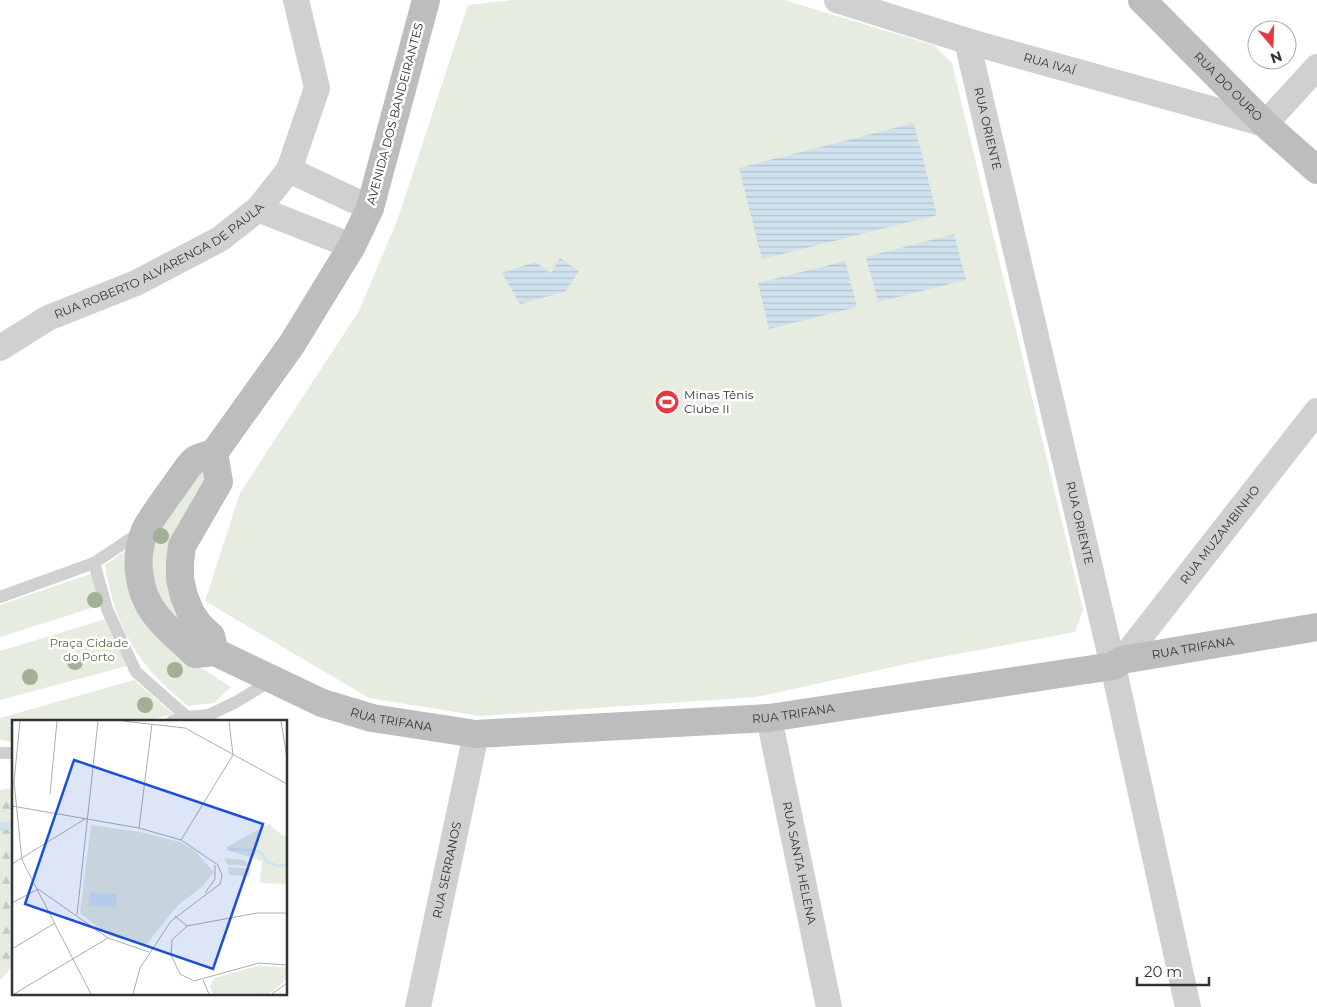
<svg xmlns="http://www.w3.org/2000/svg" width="1317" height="1007" viewBox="0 0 1317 1007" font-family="Montserrat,sans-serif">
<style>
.forest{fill:url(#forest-firs)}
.park{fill:#e6ecdf}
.water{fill:url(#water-rules)}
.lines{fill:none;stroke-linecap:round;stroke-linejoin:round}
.stream{stroke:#cfe2ee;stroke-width:8}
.lane{stroke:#d0d0d0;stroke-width:12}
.street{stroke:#d0d0d0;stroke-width:26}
.secondary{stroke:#bdbdbd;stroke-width:28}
.tree{fill:#a2b095}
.labels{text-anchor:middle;stroke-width:5;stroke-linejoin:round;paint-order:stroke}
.street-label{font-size:12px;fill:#333;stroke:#fff}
.poi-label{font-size:12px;fill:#333;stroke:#fff;text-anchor:start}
.park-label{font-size:12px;fill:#56703f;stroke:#fff}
.inset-river{fill:none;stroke:#cfe2ee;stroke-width:2.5}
.inset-road{fill:none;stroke:#adadad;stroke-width:1}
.view{fill:#1d4ed8;fill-opacity:0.15;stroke:#1d4ed8;stroke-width:2.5}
.inset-edge{fill:none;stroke:#333;stroke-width:2.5}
</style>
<defs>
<pattern id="forest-firs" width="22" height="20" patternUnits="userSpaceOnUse" patternTransform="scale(1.25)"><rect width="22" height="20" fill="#e6ecdf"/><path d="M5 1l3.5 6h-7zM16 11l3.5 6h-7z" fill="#c6cbc0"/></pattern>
<pattern id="water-rules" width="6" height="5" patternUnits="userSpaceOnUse" patternTransform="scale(1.25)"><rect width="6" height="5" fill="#cfe2ee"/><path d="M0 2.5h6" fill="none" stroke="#b2c2cd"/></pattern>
</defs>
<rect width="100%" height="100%" fill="#fff"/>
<!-- forest -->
<path class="forest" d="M 14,788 L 14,965 L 0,980 L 0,790 Z"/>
<!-- park -->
<path class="park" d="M 512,0 L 784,0 L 933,45 L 952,63 L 1083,610 L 1075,632 L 925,660 L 756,697 L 480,716 L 369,698 L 205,601 L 240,493 L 359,311 L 398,218 L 468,5 Z
M 199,466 L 212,480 L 175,544 L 194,629 L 169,620 L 154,598 L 148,545 Z
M 130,548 L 192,662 L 231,687 L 214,703 L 188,706 C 138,666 115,628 105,565 Z
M 93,573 L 101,605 L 0,637 L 0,605 Z
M 106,619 L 127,666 L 0,700 L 0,651 Z
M 134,680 L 173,714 L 145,721 L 14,721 L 14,742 L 0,740 L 0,718 Z"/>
<!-- water -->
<path class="water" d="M 914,123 L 937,215 L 762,259 L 739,168 Z
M 954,234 L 966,280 L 878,302 L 866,257 Z
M 560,258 L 579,271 L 566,291 L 520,304 L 502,273 L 535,262 L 551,273 Z
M 845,261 L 857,307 L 769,329 L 758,283 Z"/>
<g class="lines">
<!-- stream -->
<path class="stream" d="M 0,827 L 14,824"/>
<!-- lane -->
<path class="lane" d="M 94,563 L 107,609 L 136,672 L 187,717
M 0,597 L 94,563 L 142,531
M 172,721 L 187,717 L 209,715 L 236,702 L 272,680
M 0,753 L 14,753"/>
<!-- street -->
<g class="street">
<path id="s1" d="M 837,0 L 967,41 L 1265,124 L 1317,67"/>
<path id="s2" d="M 967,41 L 1113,666 L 1188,1007"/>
<path d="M 289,170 L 370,208"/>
<path d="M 258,209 L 352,246"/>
<path id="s3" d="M 0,348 L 48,318 L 136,283 L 220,239 L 258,209 L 289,170 L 317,88 L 296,0"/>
<path id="s4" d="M 1122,660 L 1317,411"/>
<path id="s5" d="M 769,718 L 829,1007"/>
<path id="s6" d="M 418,1007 L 476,734"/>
</g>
<!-- secondary -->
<g class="secondary">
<path id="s7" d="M 426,0 L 370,208 L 352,246 L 292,344 L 214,453 C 208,455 201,456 196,459 C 189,463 174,488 168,495 C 160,507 151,518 145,530 C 134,557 137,590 155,614 C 166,629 182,641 195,654 L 215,652 L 322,703 L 372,718 L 476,734 L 769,718 L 1113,666 L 1122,660 L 1317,627"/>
<path id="s8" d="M 1142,0 L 1265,124 L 1317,170"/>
<path d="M 214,453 L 219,482 L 182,546 L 180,563 L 180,579 L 184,596 L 190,611 L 199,625 L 211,636 L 215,652"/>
</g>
</g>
<!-- trees -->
<g class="tree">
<circle cx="161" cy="536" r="8"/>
<circle cx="95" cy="600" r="8"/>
<circle cx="75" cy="662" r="8"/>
<circle cx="175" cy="670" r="8"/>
<circle cx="30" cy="677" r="8"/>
<circle cx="145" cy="705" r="8"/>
</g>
<!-- icons -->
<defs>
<symbol id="stadium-disc" viewBox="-11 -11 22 22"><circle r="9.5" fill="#e63946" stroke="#fff"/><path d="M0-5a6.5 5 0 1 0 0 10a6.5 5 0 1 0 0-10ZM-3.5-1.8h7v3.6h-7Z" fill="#fff"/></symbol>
</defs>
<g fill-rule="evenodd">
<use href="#stadium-disc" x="653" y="388" width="28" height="28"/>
</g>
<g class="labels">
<!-- street labels -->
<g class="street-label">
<text dy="4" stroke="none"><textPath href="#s1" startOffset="222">RUA IVAÍ</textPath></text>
<text dy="4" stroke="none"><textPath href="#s8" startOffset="122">RUA DO OURO</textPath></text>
<text transform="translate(395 114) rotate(-75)" y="4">AVENIDA DOS BANDEIRANTES</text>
<text dy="4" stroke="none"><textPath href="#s2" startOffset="90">RUA ORIENTE</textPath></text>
<text dy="4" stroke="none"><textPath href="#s3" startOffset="182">RUA ROBERTO ALVARENGA DE PAULA</textPath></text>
<text dy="4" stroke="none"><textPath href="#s2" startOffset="495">RUA ORIENTE</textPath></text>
<text dy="4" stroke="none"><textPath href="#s4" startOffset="159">RUA MUZAMBINHO</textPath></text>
<text dy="4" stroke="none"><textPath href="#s7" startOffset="1778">RUA TRIFANA</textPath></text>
<text dy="4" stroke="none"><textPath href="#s7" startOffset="1372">RUA TRIFANA</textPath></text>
<text dy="4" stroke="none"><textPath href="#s7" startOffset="968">RUA TRIFANA</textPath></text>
<text dy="4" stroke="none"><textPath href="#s5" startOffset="148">RUA SANTA HELENA</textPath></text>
<text dy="4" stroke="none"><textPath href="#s6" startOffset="140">RUA SERRANOS</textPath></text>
</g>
<!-- poi labels -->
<g class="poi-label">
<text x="684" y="399">Minas Tênis<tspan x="684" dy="14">Clube II</tspan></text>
</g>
<!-- park labels -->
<g class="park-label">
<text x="89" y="647">Praça Cidade<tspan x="89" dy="14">do Porto</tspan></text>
</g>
</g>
<!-- overview -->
<g transform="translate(12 720)">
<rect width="275" height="275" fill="#fff"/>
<path d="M 257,104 L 271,116 L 275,115 L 275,164 L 248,163 L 250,141 L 215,130 L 215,127 Z" fill="#e6ecdf"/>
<path d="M 79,105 L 128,112 L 168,122 L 183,131 L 202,152 L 191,166 L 165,186 L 134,225 L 98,217 L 68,193 ZM 212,138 L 232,140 L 239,146 L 216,145 ZM 216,147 L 239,149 L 237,156 L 217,155 ZM 245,246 L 275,247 L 275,259 L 257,274 L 201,274 L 198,266 L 203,258 Z" fill="#e6ecdf"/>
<path d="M 78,172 L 105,174 L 104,188 L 77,186 Z" fill="#cfe2ee"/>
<path class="inset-river" d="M 216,129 L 243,130 L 250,133 L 254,141 L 265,146 L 275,145"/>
<path class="inset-road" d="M 8,1 L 2,62 L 10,140 L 79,274M 111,1 L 173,8 L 275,64M 269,1 L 275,38M 38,74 L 45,1M 0,86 L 127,108 L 169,120 L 206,145 L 210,155 L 208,164 L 159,201 L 128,248 L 121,274M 127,108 L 140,4M 169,120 L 221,35 L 217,1M 0,144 L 73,99M 193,173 L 203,159 L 203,145M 0,183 L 26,169 L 96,218 L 137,232M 275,193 L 245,193 L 175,206 L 160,220 L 159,235 L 168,254 L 182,261 L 247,243 L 275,245M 65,195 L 86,1M 163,196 L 175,206M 0,229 L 43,203M 191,260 L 197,274M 2,274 L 96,218M 260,274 L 275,263"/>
<path class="view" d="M 62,40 L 251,104 L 201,249 L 13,184 Z"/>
<rect width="275" height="275" class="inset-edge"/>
</g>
<!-- north arrow -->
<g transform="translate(1272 45) rotate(161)"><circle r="24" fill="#ffffff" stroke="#adadad"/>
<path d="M0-4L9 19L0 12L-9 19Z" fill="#e63946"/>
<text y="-8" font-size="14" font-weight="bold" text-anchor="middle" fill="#333333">N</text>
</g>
<!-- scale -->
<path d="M1137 977v8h72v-8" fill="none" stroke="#333333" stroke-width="2.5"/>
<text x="1144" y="977" font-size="15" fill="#333333" stroke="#ffffff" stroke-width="4" paint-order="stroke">20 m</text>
</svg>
